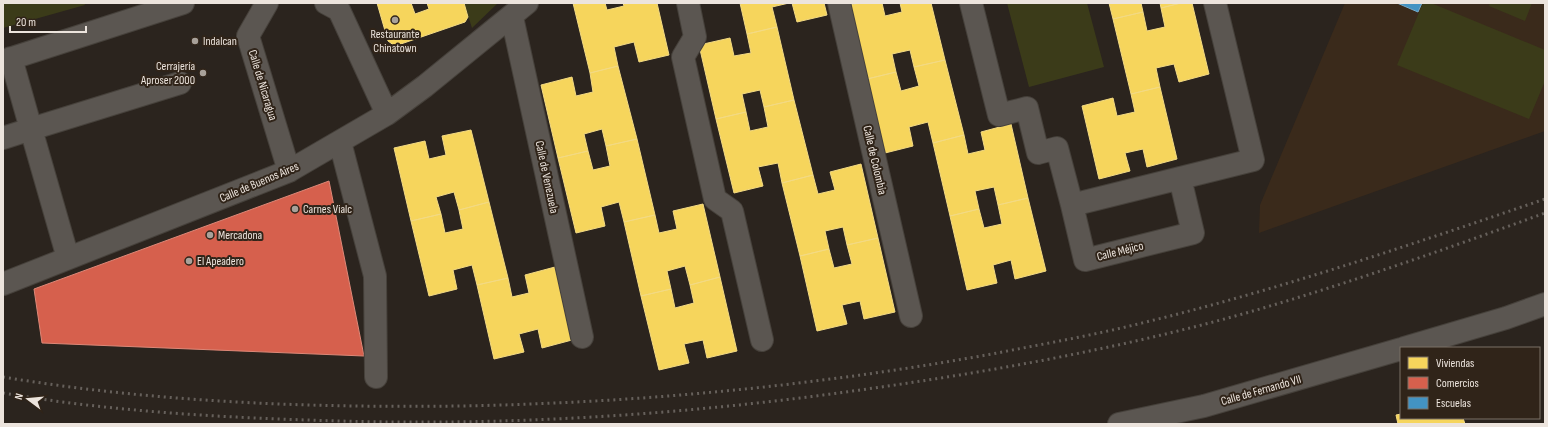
<svg xmlns="http://www.w3.org/2000/svg" width="1548" height="427" viewBox="0 0 1548 427" font-family="'Sofia Sans Condensed',sans-serif">
<style>
.built{fill:#3a2a1b}
.green{fill:#3b3b19}
.homes{fill:#f6d55c;stroke:#f3da83}
.shops{fill:#d6604d;stroke:#dd8878}
.schools{fill:#4393c3;stroke:#76abcb}
.lines{fill:none;stroke-linecap:round;stroke-linejoin:round}
.minor-casing{stroke:#46413b;stroke-width:24}
.minor{stroke:#5b5651;stroke-width:22}
.rail{stroke:#66605b;stroke-width:3;stroke-dasharray:2 4;stroke-linecap:butt}
.poi-dot{fill:#a8a19a;stroke:#302419;stroke-width:1.5}
.labels{text-anchor:middle;stroke-width:4;stroke-linejoin:round;paint-order:stroke}
.poi-label{font-size:12px;fill:#ece4dd;stroke:#302419;text-anchor:start}
.street-label{font-size:12px;fill:#ece4dd;stroke:#302419}
</style>
<rect width="100%" height="100%" fill="#2b241e"/>
<!-- built -->
<path class="built" d="M 1345,3 L 1545,3 L 1545,131 L 1259,233 L 1260,205 Z"/>
<!-- green -->
<path class="green" d="M 3,3 L 84,3 L 85,5 L 3,28 Z
M 464,3 L 498,3 L 472,28 Z
M 1007,3 L 1087,3 L 1104,67 L 1029,87 Z
M 1423,3 L 1431,3 L 1545,50 L 1545,81 L 1529,119 L 1397,65 Z
M 1490,3 L 1532,3 L 1525,21 L 1489,6 Z"/>
<!-- homes -->
<path class="homes" d="M 377,3 L 411,3 L 415,14 L 429,9 L 427,3 L 464,3 L 468,17 L 465,22 L 395,46 L 388,41 Z
M 573,3 L 605,3 L 607,10 L 624,6 L 623,3 L 657,3 L 669,55 L 639,62 L 634,42 L 614,47 L 618,66 L 590,73 Z
M 740,3 L 789,3 L 772,7 L 777,27 L 747,34 Z
M 792,3 L 824,3 L 827,15 L 797,22 Z
M 859,3 L 882,3 L 885,16 L 902,12 L 900,3 L 931,3 L 945,60 L 914,67 L 910,50 L 892,54 L 896,72 L 867,79 L 850,5 Z
M 1109,3 L 1141,3 L 1143,12 L 1113,19 Z
M 1160,3 L 1181,3 L 1161,8 Z
M 1181,3 L 1192,3 L 1209,74 L 1179,82 L 1174,64 L 1156,68 L 1160,87 L 1131,94 L 1113,19 L 1143,12 L 1147,31 L 1165,27 L 1161,8 Z
M 777,27 L 794,100 L 764,107 L 760,90 L 742,94 L 746,112 L 716,119 L 699,45 L 730,38 L 734,56 L 751,53 L 747,34 Z
M 945,60 L 964,135 L 933,143 L 928,122 L 909,127 L 913,146 L 885,153 L 867,79 L 896,72 L 901,91 L 919,86 L 914,67 Z
M 618,66 L 637,139 L 606,146 L 602,129 L 584,134 L 588,151 L 558,158 L 541,85 L 572,77 L 576,96 L 593,92 L 590,73 Z
M 1160,87 L 1177,159 L 1147,167 L 1143,149 L 1125,153 L 1130,171 L 1099,179 L 1082,106 L 1113,98 L 1117,116 L 1135,112 L 1131,94 Z
M 794,100 L 813,175 L 782,183 L 778,163 L 758,167 L 763,186 L 734,193 L 716,119 L 746,112 L 750,131 L 768,127 L 764,107 Z
M 1011,124 L 1028,198 L 998,205 L 994,187 L 975,191 L 979,209 L 950,216 L 933,143 L 964,135 L 968,154 L 985,150 L 981,132 Z
M 471,130 L 489,202 L 459,210 L 454,192 L 436,197 L 441,214 L 411,221 L 394,148 L 425,141 L 429,159 L 446,155 L 442,136 Z
M 637,139 L 655,215 L 624,222 L 619,202 L 601,207 L 605,226 L 576,233 L 558,158 L 588,151 L 593,170 L 610,166 L 606,146 Z
M 861,164 L 878,238 L 847,245 L 843,227 L 825,231 L 829,249 L 800,256 L 782,183 L 813,175 L 818,194 L 835,190 L 830,172 Z
M 1028,198 L 1046,271 L 1015,279 L 1011,260 L 993,265 L 997,283 L 967,290 L 950,216 L 979,209 L 984,228 L 1002,224 L 998,205 Z
M 489,202 L 508,278 L 477,285 L 472,265 L 453,270 L 457,289 L 429,296 L 411,221 L 441,214 L 445,233 L 463,229 L 459,210 Z
M 703,204 L 720,277 L 690,285 L 685,266 L 667,271 L 671,289 L 641,296 L 624,222 L 655,215 L 659,233 L 677,229 L 673,211 Z
M 878,238 L 895,312 L 864,319 L 860,301 L 842,305 L 847,324 L 817,331 L 800,256 L 829,249 L 834,268 L 852,264 L 847,245 Z
M 555,267 L 572,340 L 542,348 L 538,329 L 519,334 L 524,352 L 494,359 L 477,285 L 508,278 L 512,297 L 529,293 L 525,275 Z
M 720,277 L 737,351 L 707,358 L 703,340 L 684,344 L 689,363 L 659,370 L 641,296 L 671,289 L 675,308 L 694,303 L 690,285 Z
M 1401,414 L 1401,418 L 1463,418 L 1465,424 L 1398,424 L 1396,415 Z"/>
<!-- shops -->
<path class="shops" d="M 329,181 L 364,356 L 42,343 L 34,289 Z"/>
<!-- schools -->
<path class="schools" d="M 1397,3 L 1422,3 L 1418,12 Z"/>
<g class="lines">
<defs>
<path id="minor" d="M 267,3 L 248,36 L 289,171
M 326,3 L 339,10 L 387,114
M 688,3 L 695,37 L 683,57 L 715,199 L 732,211 L 762,340
M 839,3 L 911,316
M 971,3 L 999,115 L 1027,108 L 1038,153 L 1057,148 L 1072,205
M 512,17 L 582,337
M 11,58 L 31,129 L 180,83
M 3,61 L 183,3
M 3,138 L 31,129 L 68,258
M 340,142 L 375,276 L 376,377
M 1180,178 L 1193,233 L 1085,260 L 1072,205 L 1253,160 L 1215,3
M 3,284 L 289,171 L 387,114 L 425,86 L 527,3
M 1404,348 L 1506,318 L 1545,304
M 1119,424 L 1204,406 L 1401,349"/>
</defs>
<!-- minor casing -->
<use href="#minor" class="minor-casing"/>
<!-- minor -->
<use href="#minor" class="minor"/>
<!-- rail -->
<path class="rail" d="M 3,377 C 153,402 307,408 459,406 C 638,403 815,386 992,354 C 1043,344 1095,335 1146,322 C 1281,289 1413,244 1545,199
M 3,393 C 114,412 228,418 341,421 C 517,426 693,414 867,389 C 995,371 1122,348 1246,313 C 1347,284 1446,249 1545,213"/>
</g>
<!-- markers -->
<g class="poi-dot">
<circle cx="395" cy="20" r="4"/>
<circle cx="195" cy="41" r="4"/>
<circle cx="203" cy="73" r="4"/>
<circle cx="295" cy="209" r="4"/>
<circle cx="210" cy="235" r="4"/>
<circle cx="189" cy="261" r="4"/>
</g>
<g class="labels">
<!-- poi labels -->
<g class="poi-label">
<text x="395" y="38" text-anchor="middle">Restaurante<tspan x="395" dy="14">Chinatown</tspan></text>
<text x="203" y="45">Indalcan</text>
<text x="195" y="70" text-anchor="end">Cerrajería<tspan x="195" dy="14">Aproser 2000</tspan></text>
<text x="303" y="213">Carnes Vialc</text>
<text x="218" y="239">Mercadona</text>
<text x="197" y="265">El Apeadero</text>
</g>
<!-- street labels -->
<g class="street-label">
<text transform="translate(263 85) rotate(73)" y="4">Calle de Nicaragua</text>
<text transform="translate(875 160) rotate(77)" y="4">Calle de Colombia</text>
<text transform="translate(547 177) rotate(78)" y="4">Calle de Venezuela</text>
<text transform="translate(259 182) rotate(-23)" y="4">Calle de Buenos Aires</text>
<text transform="translate(1120 251) rotate(-14)" y="4">Calle Méjico</text>
<text transform="translate(1261 390) rotate(-16)" y="4">Calle de Fernando VII</text>
</g>
</g>
<!-- border -->
<rect width="1548" height="427" fill="none" stroke="#ece4dd" stroke-width="8"/>
<!-- legend -->
<rect x="1400" y="347" width="140" height="72" fill="#302419" stroke="#7b7167"/>
<rect x="1408" y="357" width="20" height="12" fill="#f6d55c" stroke="#7b7167"/>
<text x="1436" y="367" font-size="12" fill="#ece4dd">Viviendas</text>
<rect x="1408" y="377" width="20" height="12" fill="#d6604d" stroke="#7b7167"/>
<text x="1436" y="387" font-size="12" fill="#ece4dd">Comercios</text>
<rect x="1408" y="397" width="20" height="12" fill="#4393c3" stroke="#7b7167"/>
<text x="1436" y="407" font-size="12" fill="#ece4dd">Escuelas</text>
<!-- north arrow -->
<g transform="translate(28 399) rotate(286)" stroke="#302419" stroke-width="3" paint-order="stroke">
<path d="M0-3L7 15L0 10L-7 15Z" fill="#ece4dd"/>
<text y="-6" font-size="11" font-weight="bold" text-anchor="middle" fill="#ece4dd">N</text>
</g>
<!-- scale -->
<path d="M10 26v6h76v-6" fill="none" stroke="#ece4dd" stroke-width="2"/>
<text x="16" y="26" font-size="12" fill="#ece4dd" stroke="#302419" stroke-width="3" paint-order="stroke">20 m</text>
</svg>
